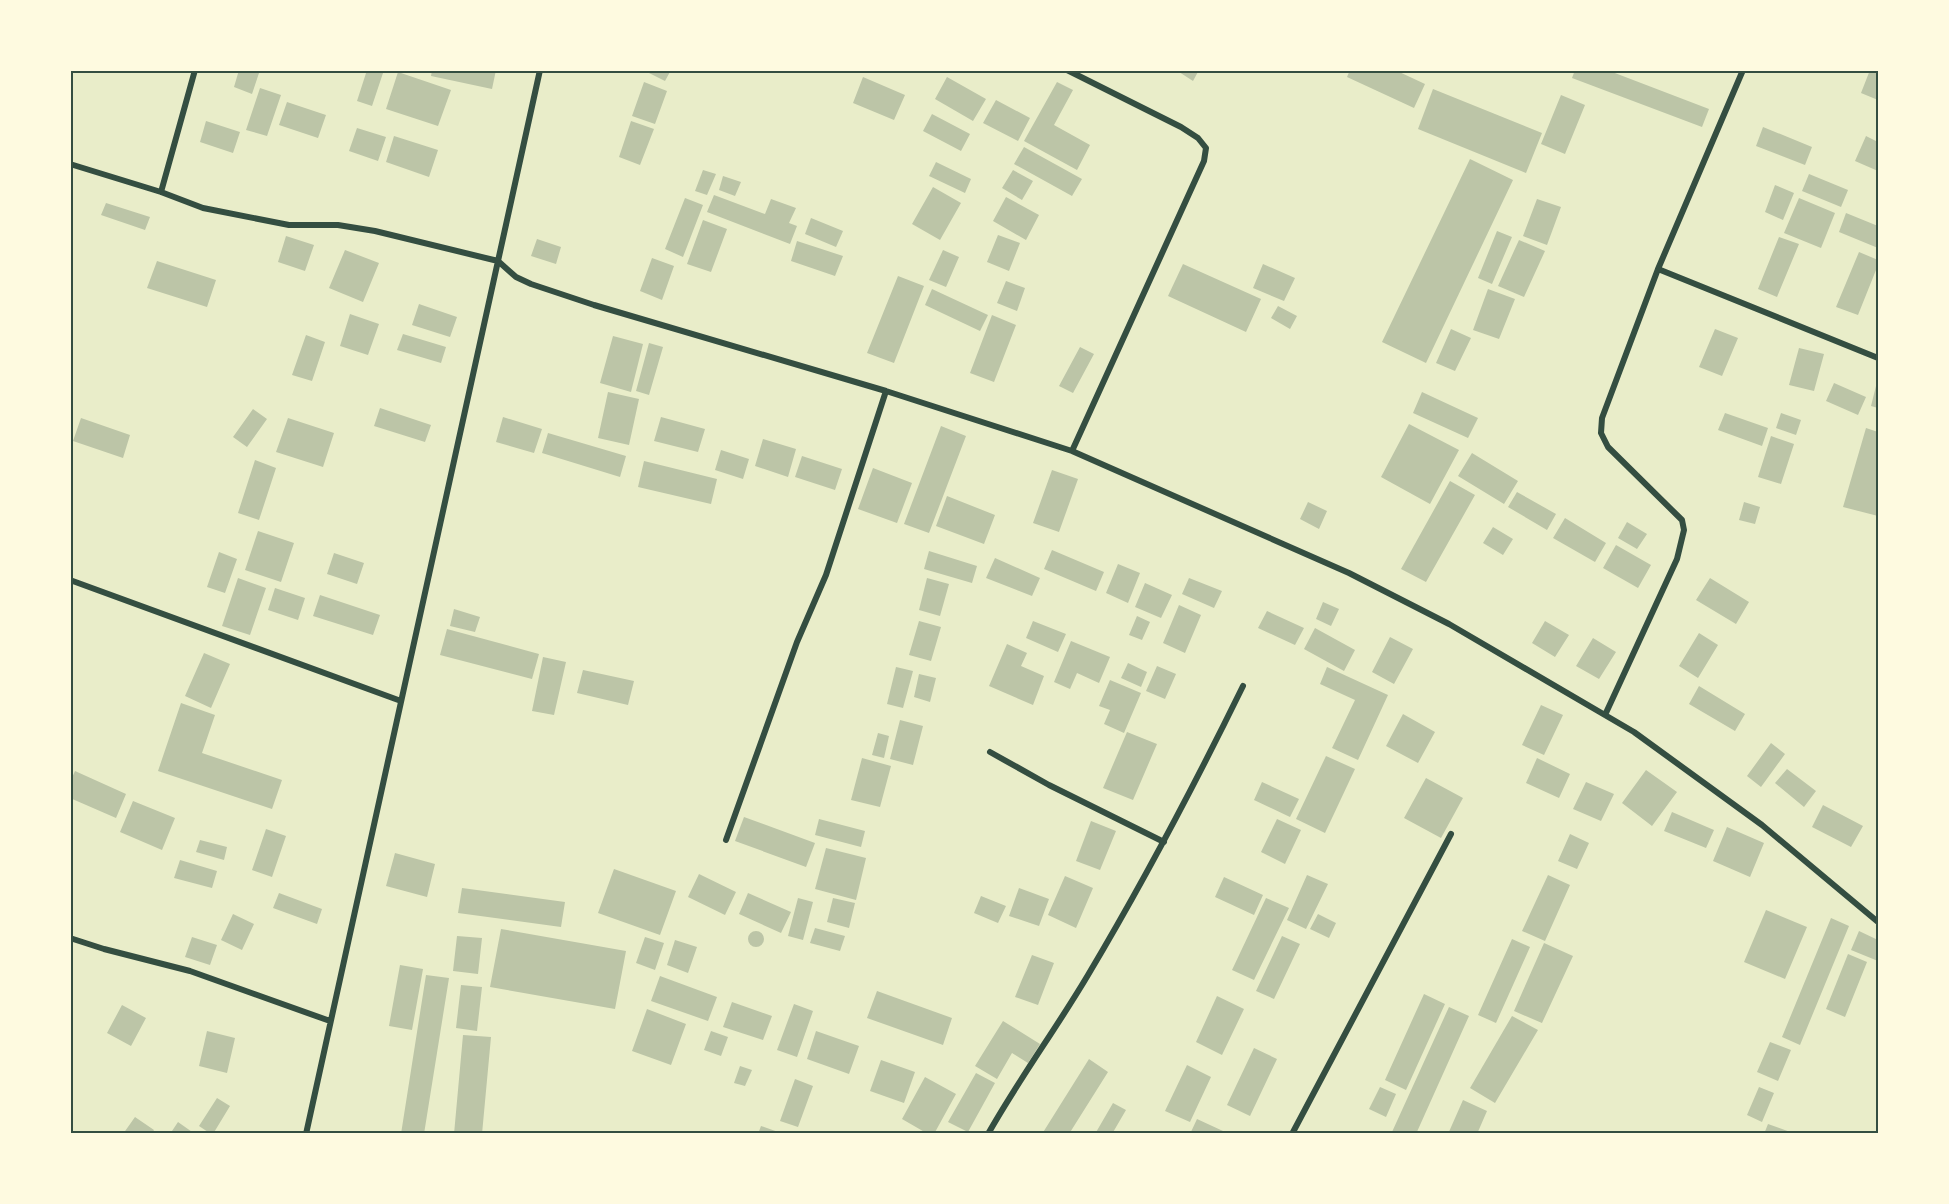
<svg xmlns="http://www.w3.org/2000/svg" width="1949" height="1204" viewBox="0 0 1949 1204" font-family="Manrope,sans-serif">
<style>
.building{fill:#bcc5a7}
.lines{fill:none;stroke-linecap:round;stroke-linejoin:round}
.minor{stroke:#344e41;stroke-width:6}
.neatline{fill:none;stroke:#344e41;stroke-width:2}
</style>
<rect width="100%" height="100%" fill="#e9edc9"/>
<!-- building -->
<path class="building" d="M 239,70 L 260,70 L 252,94 L 234,87 Z
M 367,70 L 384,70 L 372,106 L 357,101 Z
M 432,70 L 496,70 L 492,89 L 431,76 Z
M 648,70 L 671,70 L 665,81 L 647,72 Z
M 1176,70 L 1199,70 L 1193,81 Z
M 1350,70 L 1395,70 L 1425,84 L 1414,108 L 1347,77 Z
M 1575,70 L 1607,70 L 1709,109 L 1702,127 L 1572,78 Z
M 1870,70 L 1878,70 L 1878,100 L 1861,93 Z
M 398,72 L 451,90 L 438,126 L 386,109 Z
M 863,77 L 905,95 L 894,120 L 853,103 Z
M 947,77 L 986,99 L 973,121 L 935,99 Z
M 644,82 L 667,91 L 655,124 L 632,116 Z
M 1057,82 L 1073,90 L 1054,125 L 1090,145 L 1077,170 L 1024,141 Z
M 260,88 L 281,95 L 267,136 L 246,130 Z
M 1433,89 L 1542,133 L 1526,173 L 1418,129 Z
M 1561,95 L 1585,105 L 1565,154 L 1541,144 Z
M 996,100 L 1030,118 L 1018,141 L 983,123 Z
M 287,102 L 326,115 L 318,138 L 279,125 Z
M 932,114 L 970,134 L 961,151 L 923,131 Z
M 206,121 L 240,132 L 233,153 L 200,142 Z
M 631,121 L 654,129 L 640,165 L 619,157 Z
M 1763,127 L 1812,147 L 1805,165 L 1756,146 Z
M 357,128 L 386,137 L 378,161 L 349,151 Z
M 394,136 L 438,150 L 429,177 L 386,162 Z
M 1866,136 L 1878,142 L 1878,171 L 1855,161 Z
M 1024,147 L 1082,179 L 1072,196 L 1014,164 Z
M 1470,159 L 1513,180 L 1426,363 L 1382,342 Z
M 936,162 L 971,179 L 965,193 L 929,176 Z
M 703,170 L 716,174 L 707,195 L 695,191 Z
M 1013,170 L 1033,181 L 1022,200 L 1002,188 Z
M 1809,174 L 1848,190 L 1841,207 L 1802,191 Z
M 723,176 L 741,182 L 735,196 L 719,190 Z
M 1775,185 L 1794,193 L 1783,220 L 1765,212 Z
M 933,187 L 961,203 L 940,240 L 912,224 Z
M 714,195 L 765,214 L 771,199 L 796,208 L 789,223 L 797,226 L 790,244 L 707,212 Z
M 1006,197 L 1039,215 L 1026,240 L 993,221 Z
M 685,198 L 703,205 L 683,257 L 665,249 Z
M 1799,198 L 1835,213 L 1821,248 L 1784,233 Z
M 1537,199 L 1561,207 L 1547,245 L 1523,236 Z
M 106,203 L 150,217 L 145,230 L 101,215 Z
M 1846,213 L 1878,226 L 1878,248 L 1839,232 Z
M 811,218 L 843,231 L 836,247 L 805,234 Z
M 703,220 L 727,229 L 711,272 L 687,264 Z
M 1497,231 L 1512,237 L 1492,284 L 1478,278 Z
M 998,235 L 1020,243 L 1009,271 L 987,262 Z
M 286,236 L 314,245 L 305,271 L 278,262 Z
M 1779,237 L 1799,244 L 1777,297 L 1758,289 Z
M 537,239 L 561,247 L 556,264 L 531,256 Z
M 1519,240 L 1545,251 L 1524,297 L 1498,286 Z
M 797,241 L 843,256 L 835,276 L 791,261 Z
M 345,250 L 379,263 L 363,302 L 329,288 Z
M 943,250 L 959,257 L 946,287 L 929,280 Z
M 1859,252 L 1878,260 L 1878,265 L 1858,315 L 1836,307 Z
M 652,258 L 674,266 L 662,300 L 640,291 Z
M 157,261 L 216,280 L 207,307 L 147,288 Z
M 1183,264 L 1261,299 L 1246,332 L 1168,296 Z
M 1263,264 L 1295,278 L 1284,301 L 1253,288 Z
M 898,276 L 924,286 L 894,363 L 867,353 Z
M 1006,281 L 1025,288 L 1017,311 L 997,303 Z
M 932,289 L 988,315 L 980,331 L 925,305 Z
M 1488,289 L 1515,299 L 1499,339 L 1473,330 Z
M 419,304 L 457,317 L 450,337 L 412,325 Z
M 1278,306 L 1297,316 L 1290,329 L 1271,318 Z
M 350,314 L 379,324 L 368,355 L 340,346 Z
M 992,315 L 1016,325 L 994,382 L 970,373 Z
M 1451,329 L 1471,338 L 1455,371 L 1436,363 Z
M 1715,329 L 1738,338 L 1722,376 L 1699,367 Z
M 403,334 L 446,347 L 441,363 L 397,350 Z
M 306,335 L 325,342 L 312,381 L 292,375 Z
M 613,336 L 643,344 L 631,392 L 600,383 Z
M 649,343 L 663,347 L 649,395 L 636,391 Z
M 1080,347 L 1094,354 L 1073,393 L 1059,386 Z
M 1799,348 L 1824,354 L 1814,391 L 1789,385 Z
M 1878,378 L 1878,408 L 1871,406 Z
M 1834,383 L 1866,397 L 1858,415 L 1826,401 Z
M 608,392 L 639,399 L 629,445 L 598,438 Z
M 1422,392 L 1478,418 L 1468,438 L 1413,413 Z
M 380,408 L 431,425 L 425,442 L 374,426 Z
M 253,409 L 267,419 L 247,447 L 233,437 Z
M 1725,413 L 1768,428 L 1762,446 L 1718,430 Z
M 1781,413 L 1801,420 L 1796,435 L 1776,428 Z
M 503,417 L 542,429 L 534,453 L 496,442 Z
M 661,417 L 705,429 L 698,452 L 654,441 Z
M 81,418 L 130,435 L 123,458 L 73,441 Z
M 288,418 L 334,433 L 323,467 L 276,452 Z
M 1409,424 L 1459,450 L 1430,504 L 1381,477 Z
M 941,426 L 966,436 L 929,533 L 904,524 Z
M 1866,428 L 1878,432 L 1878,516 L 1843,507 Z
M 548,433 L 626,456 L 620,477 L 542,453 Z
M 1771,436 L 1794,444 L 1781,484 L 1758,477 Z
M 763,439 L 796,449 L 788,477 L 755,466 Z
M 721,450 L 749,459 L 743,479 L 715,470 Z
M 1472,453 L 1518,481 L 1504,504 L 1458,476 Z
M 802,456 L 842,469 L 835,490 L 795,477 Z
M 255,460 L 276,468 L 259,520 L 238,513 Z
M 644,461 L 717,479 L 711,504 L 638,487 Z
M 873,468 L 912,483 L 897,523 L 858,509 Z
M 1052,470 L 1078,479 L 1059,532 L 1033,523 Z
M 1450,481 L 1475,495 L 1426,582 L 1401,569 Z
M 1517,492 L 1556,514 L 1547,530 L 1508,507 Z
M 947,496 L 995,515 L 984,544 L 936,526 Z
M 1308,502 L 1327,511 L 1319,529 L 1300,519 Z
M 1744,502 L 1760,507 L 1755,524 L 1739,520 Z
M 1565,518 L 1606,543 L 1595,562 L 1553,538 Z
M 1627,522 L 1647,534 L 1637,549 L 1618,538 Z
M 1493,527 L 1513,539 L 1503,555 L 1483,543 Z
M 258,531 L 294,543 L 281,582 L 245,570 Z
M 1616,545 L 1651,565 L 1638,588 L 1603,568 Z
M 1052,550 L 1104,572 L 1096,591 L 1044,569 Z
M 929,551 L 977,566 L 972,583 L 924,569 Z
M 219,552 L 237,559 L 225,593 L 207,587 Z
M 334,553 L 364,563 L 357,584 L 327,574 Z
M 995,558 L 1040,578 L 1032,596 L 986,578 Z
M 1118,564 L 1140,573 L 1128,603 L 1106,593 Z
M 238,578 L 266,588 L 250,635 L 222,626 Z
M 927,578 L 949,584 L 940,616 L 919,610 Z
M 1189,578 L 1222,591 L 1214,608 L 1182,594 Z
M 1710,578 L 1749,602 L 1736,624 L 1696,600 Z
M 1145,583 L 1172,595 L 1161,618 L 1135,607 Z
M 275,588 L 305,598 L 298,620 L 268,610 Z
M 320,595 L 380,615 L 373,635 L 313,616 Z
M 1323,602 L 1339,609 L 1331,626 L 1316,619 Z
M 1179,605 L 1201,615 L 1185,653 L 1163,643 Z
M 454,609 L 480,617 L 475,632 L 450,626 Z
M 1267,611 L 1304,628 L 1295,645 L 1258,628 Z
M 1137,616 L 1150,622 L 1142,640 L 1129,635 Z
M 919,621 L 941,627 L 931,661 L 909,655 Z
M 1033,621 L 1066,634 L 1058,652 L 1026,638 Z
M 1545,621 L 1569,635 L 1555,657 L 1532,643 Z
M 1315,628 L 1355,650 L 1344,671 L 1304,649 Z
M 447,629 L 539,654 L 532,679 L 440,655 Z
M 1699,633 L 1718,645 L 1698,678 L 1679,666 Z
M 1390,637 L 1413,649 L 1394,684 L 1372,672 Z
M 1593,638 L 1616,652 L 1599,679 L 1576,666 Z
M 1071,641 L 1110,657 L 1099,683 L 1077,673 L 1070,689 L 1054,682 Z
M 1007,644 L 1027,653 L 1021,666 L 1044,676 L 1033,705 L 989,686 Z
M 204,653 L 230,664 L 211,708 L 185,696 Z
M 543,657 L 566,662 L 554,715 L 532,711 Z
M 1128,663 L 1147,672 L 1141,687 L 1121,678 Z
M 1157,666 L 1176,674 L 1165,699 L 1146,691 Z
M 896,667 L 913,671 L 903,708 L 887,704 Z
M 1327,667 L 1388,695 L 1358,760 L 1332,748 L 1355,700 L 1320,684 Z
M 583,670 L 634,681 L 628,705 L 577,693 Z
M 919,674 L 936,678 L 930,702 L 914,697 Z
M 1110,680 L 1141,693 L 1124,733 L 1104,724 L 1110,710 L 1099,706 Z
M 1699,686 L 1745,714 L 1735,731 L 1689,704 Z
M 181,703 L 215,715 L 202,753 L 282,780 L 272,809 L 158,771 Z
M 1541,705 L 1563,715 L 1544,755 L 1522,745 Z
M 1403,714 L 1435,732 L 1418,763 L 1386,746 Z
M 900,720 L 923,726 L 913,765 L 890,759 Z
M 1127,732 L 1157,744 L 1133,800 L 1103,788 Z
M 878,733 L 889,736 L 884,758 L 872,755 Z
M 1771,743 L 1785,754 L 1761,787 L 1747,776 Z
M 1326,756 L 1355,769 L 1325,833 L 1296,819 Z
M 862,758 L 891,766 L 880,807 L 851,800 Z
M 1537,758 L 1570,774 L 1559,798 L 1526,783 Z
M 1787,769 L 1816,791 L 1804,807 L 1775,783 Z
M 1646,770 L 1677,792 L 1652,826 L 1622,803 Z
M 75,771 L 126,794 L 116,818 L 70,798 L 70,782 Z
M 1426,778 L 1463,798 L 1441,838 L 1404,818 Z
M 1262,782 L 1299,799 L 1290,817 L 1254,800 Z
M 1586,782 L 1614,794 L 1601,821 L 1573,809 Z
M 133,801 L 175,818 L 162,850 L 120,832 Z
M 1823,805 L 1863,826 L 1851,847 L 1812,827 Z
M 1672,812 L 1714,830 L 1706,848 L 1664,831 Z
M 744,817 L 815,843 L 806,867 L 735,841 Z
M 819,819 L 865,831 L 861,847 L 815,835 Z
M 1277,819 L 1301,830 L 1285,864 L 1261,852 Z
M 1091,821 L 1116,831 L 1100,870 L 1076,861 Z
M 1727,827 L 1764,843 L 1750,877 L 1713,861 Z
M 266,829 L 286,836 L 272,877 L 252,870 Z
M 1570,834 L 1589,843 L 1577,869 L 1558,861 Z
M 200,840 L 227,847 L 224,860 L 196,852 Z
M 826,848 L 866,858 L 856,900 L 815,889 Z
M 395,853 L 435,864 L 427,897 L 386,886 Z
M 180,860 L 217,871 L 212,888 L 174,878 Z
M 614,869 L 676,891 L 660,935 L 598,913 Z
M 699,874 L 736,892 L 725,915 L 688,897 Z
M 1307,875 L 1328,884 L 1306,929 L 1287,920 Z
M 1548,875 L 1570,885 L 1545,941 L 1522,931 Z
M 1065,876 L 1093,888 L 1076,928 L 1048,915 Z
M 1224,877 L 1263,895 L 1254,915 L 1215,897 Z
M 462,888 L 565,902 L 561,927 L 458,913 Z
M 1019,888 L 1049,899 L 1039,926 L 1009,916 Z
M 279,893 L 322,909 L 317,924 L 273,908 Z
M 748,893 L 791,912 L 781,933 L 739,914 Z
M 981,896 L 1006,906 L 998,923 L 974,913 Z
M 798,898 L 813,902 L 803,940 L 788,936 Z
M 833,898 L 855,903 L 849,928 L 827,922 Z
M 1266,898 L 1289,908 L 1254,980 L 1232,970 Z
M 1766,910 L 1807,927 L 1785,979 L 1744,962 Z
M 233,914 L 254,924 L 242,950 L 221,940 Z
M 1318,914 L 1336,923 L 1329,938 L 1310,929 Z
M 1831,918 L 1849,926 L 1800,1045 L 1782,1037 Z
M 815,928 L 845,936 L 840,951 L 810,943 Z
M 501,929 L 626,951 L 615,1009 L 490,987 Z
M748 939a8 8 0 1 1 16 0a8 8 0 1 1-16 0Z
M 1859,931 L 1878,940 L 1878,961 L 1851,950 Z
M 457,936 L 482,938 L 478,974 L 453,971 Z
M 1282,936 L 1300,944 L 1274,999 L 1256,991 Z
M 192,937 L 217,945 L 210,965 L 185,957 Z
M 645,937 L 664,943 L 655,970 L 636,963 Z
M 1512,939 L 1530,947 L 1496,1023 L 1478,1015 Z
M 675,940 L 697,947 L 688,973 L 667,965 Z
M 1544,943 L 1573,956 L 1542,1023 L 1514,1011 Z
M 1848,954 L 1867,962 L 1845,1017 L 1826,1009 Z
M 1032,955 L 1054,963 L 1038,1005 L 1015,997 Z
M 400,965 L 423,969 L 412,1030 L 389,1026 Z
M 426,975 L 449,978 L 424,1134 L 401,1134 Z
M 660,976 L 717,997 L 708,1021 L 651,1001 Z
M 461,985 L 482,987 L 477,1031 L 456,1028 Z
M 877,991 L 952,1018 L 943,1045 L 867,1018 Z
M 1424,994 L 1445,1004 L 1406,1090 L 1385,1080 Z
M 1217,996 L 1244,1009 L 1222,1055 L 1196,1042 Z
M 732,1002 L 772,1016 L 763,1040 L 723,1027 Z
M 794,1004 L 813,1011 L 797,1057 L 777,1050 Z
M 122,1005 L 146,1018 L 131,1046 L 107,1033 Z
M 1449,1007 L 1469,1016 L 1416,1134 L 1392,1132 Z
M 647,1009 L 686,1024 L 671,1065 L 632,1051 Z
M 1512,1016 L 1538,1030 L 1495,1103 L 1470,1088 Z
M 1003,1021 L 1040,1044 L 1028,1063 L 1012,1053 L 997,1079 L 975,1066 Z
M 207,1031 L 235,1038 L 227,1073 L 199,1066 Z
M 711,1031 L 728,1037 L 721,1056 L 704,1050 Z
M 816,1031 L 859,1046 L 849,1074 L 807,1059 Z
M 463,1035 L 491,1037 L 482,1134 L 454,1134 Z
M 1770,1042 L 1791,1050 L 1778,1081 L 1757,1072 Z
M 1254,1048 L 1277,1059 L 1250,1116 L 1227,1105 Z
M 1089,1059 L 1108,1072 L 1069,1134 L 1042,1134 Z
M 881,1060 L 915,1072 L 904,1103 L 870,1091 Z
M 1187,1065 L 1211,1077 L 1190,1122 L 1165,1111 Z
M 740,1066 L 752,1070 L 745,1086 L 734,1083 Z
M 976,1073 L 995,1083 L 968,1132 L 948,1122 Z
M 925,1077 L 956,1094 L 934,1134 L 928,1134 L 902,1119 Z
M 795,1079 L 813,1086 L 798,1127 L 780,1121 Z
M 1380,1087 L 1396,1094 L 1386,1117 L 1369,1109 Z
M 1759,1087 L 1774,1093 L 1762,1122 L 1747,1115 Z
M 217,1098 L 230,1106 L 213,1134 L 211,1134 L 199,1126 Z
M 1463,1100 L 1487,1111 L 1477,1134 L 1448,1134 Z
M 1113,1103 L 1126,1110 L 1112,1134 L 1095,1134 Z
M 135,1117 L 154,1130 L 152,1134 L 123,1134 Z
M 1197,1119 L 1223,1131 L 1222,1134 L 1190,1134 Z
M 178,1122 L 195,1134 L 170,1134 Z
M 1768,1124 L 1793,1133 L 1793,1134 L 1764,1134 Z
M 761,1126 L 781,1133 L 781,1134 L 758,1134 Z"/>
<g class="lines">
<!-- minor -->
<path class="minor" d="M 1067,70 L 1181,127 L 1198,138 L 1206,148 L 1204,161 L 1072,451
M 1743,70 L 1658,269 L 1878,358
M 70,164 L 161,192 L 203,208 L 289,225 L 338,225 L 375,231 L 498,261 L 516,277 L 531,284 L 594,305 L 886,391 L 1072,451 L 1349,573 L 1449,624 L 1634,732 L 1762,825 L 1878,922
M 161,192 L 195,70
M 70,580 L 401,701
M 1605,715 L 1677,559 L 1684,530 L 1682,520 L 1608,447 L 1601,433 L 1602,418 L 1658,269
M 990,752 L 1049,785 L 1164,842
M 726,840 L 797,642 L 826,575 L 886,391
M 70,938 L 104,949 L 190,971 L 330,1021
M 306,1134 L 540,70
M 988,1134 C 1019,1079 1056,1029 1088,975 C 1144,881 1195,784 1243,686
M 1292,1134 L 1451,834"/>
</g>
<!-- border -->
<rect width="1949" height="1204" fill="none" stroke="#fefae0" stroke-width="144"/>
<rect x="72" y="72" width="1805" height="1060" class="neatline"/>
</svg>
